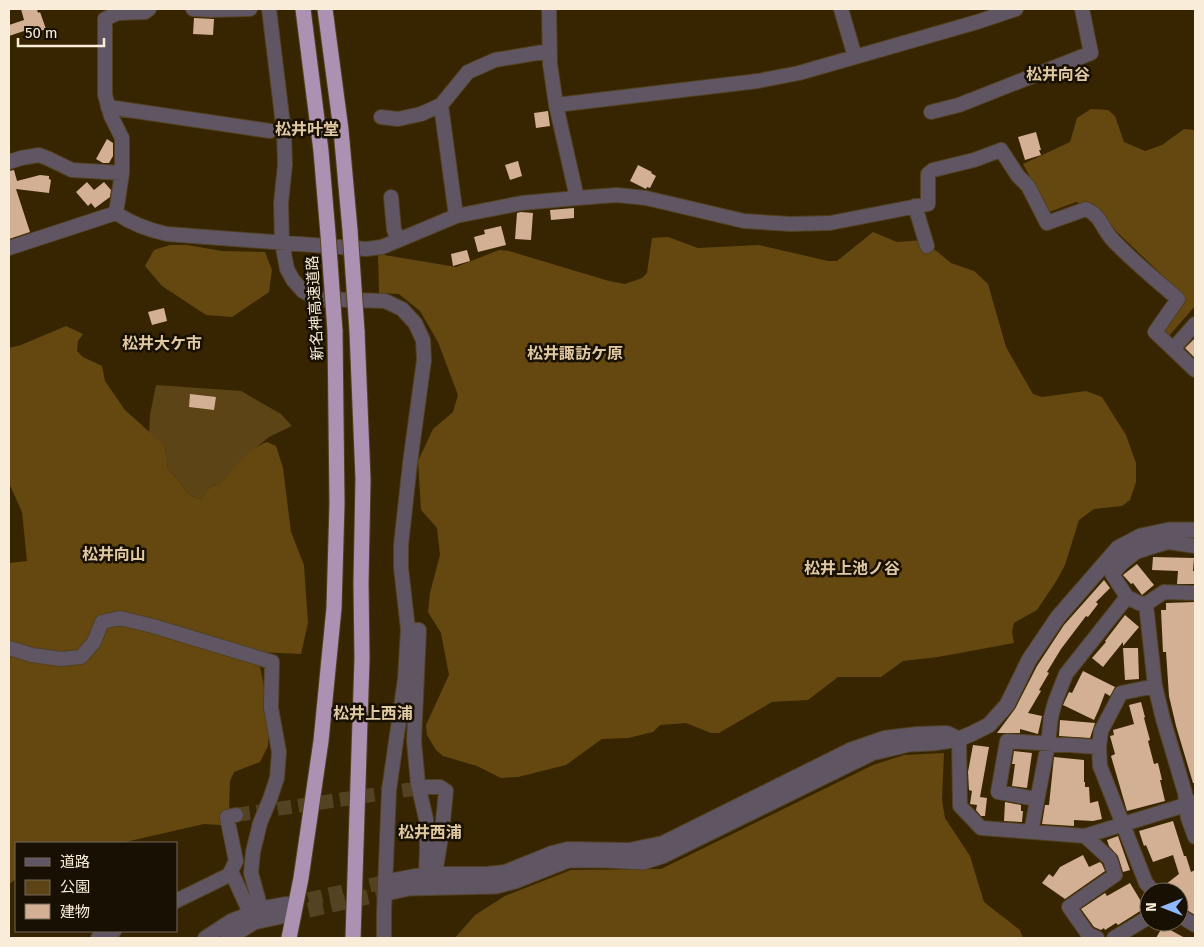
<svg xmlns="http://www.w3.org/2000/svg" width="1204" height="947" viewBox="0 0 1204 947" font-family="'Fira Sans','Noto Sans JP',sans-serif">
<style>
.green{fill:#5d4417}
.forest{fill:#644810}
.building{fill:#d3af93}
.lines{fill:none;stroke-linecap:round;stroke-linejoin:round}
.minor-tunnel{stroke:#544322;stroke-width:14;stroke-dasharray:14 7;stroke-linecap:butt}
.tertiary-tunnel{stroke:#544322;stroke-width:15;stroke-dasharray:15 8;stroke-linecap:butt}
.minor-casing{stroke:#52411f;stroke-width:16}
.tertiary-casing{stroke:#52411f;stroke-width:17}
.motorway-casing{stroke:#52411f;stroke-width:17}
.minor{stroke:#605562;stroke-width:14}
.tertiary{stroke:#605562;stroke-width:15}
.motorway{stroke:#ac91b3;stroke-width:15}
.motorway-bridge-casing{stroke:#52411f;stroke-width:17;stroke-linecap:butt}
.motorway-bridge{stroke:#ac91b3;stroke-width:15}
.labels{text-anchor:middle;stroke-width:5;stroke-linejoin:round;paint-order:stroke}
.street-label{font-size:15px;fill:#f9edda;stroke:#181003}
.neighbourhood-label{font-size:16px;font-weight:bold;fill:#e0c8a2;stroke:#181003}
</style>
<rect width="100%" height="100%" fill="#372501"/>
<!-- green -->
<path class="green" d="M 156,385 L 241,391 L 281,414 L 292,426 L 269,437 L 246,456 L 219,485 L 211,486 L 200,499 L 191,496 L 168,469 L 165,446 L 149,433 L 150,415 Z"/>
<!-- forest -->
<path class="forest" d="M 1091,109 L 1108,110 L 1115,116 L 1124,142 L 1145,151 L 1162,145 L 1184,129 L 1195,130 L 1195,306 L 1168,337 L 1162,330 L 1183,295 L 1116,231 L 1100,210 L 1076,202 L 1049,212 L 1023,164 L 1070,142 L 1077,118 Z
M 873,232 L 897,242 L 923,240 L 951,263 L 974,271 L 988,284 L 1006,347 L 1033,394 L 1042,397 L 1086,391 L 1102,397 L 1126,435 L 1136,463 L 1136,482 L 1130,500 L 1122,506 L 1094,509 L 1079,520 L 1065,565 L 1057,580 L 1037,610 L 1014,623 L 1012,632 L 1014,643 L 938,657 L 903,661 L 881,677 L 838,677 L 808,700 L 772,702 L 719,733 L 711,733 L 686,723 L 660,725 L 653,732 L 628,738 L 602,739 L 566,765 L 518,777 L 501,778 L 477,766 L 443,756 L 436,750 L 427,735 L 426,725 L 449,675 L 441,633 L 428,612 L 430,593 L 440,555 L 437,528 L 421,510 L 418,461 L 433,429 L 453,412 L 458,395 L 438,342 L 420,311 L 399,294 L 379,293 L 378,254 L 456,267 L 499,250 L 509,251 L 609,281 L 625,284 L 642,278 L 647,273 L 652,238 L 668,237 L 698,248 L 759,245 L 828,261 L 837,261 Z
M 170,245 L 187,245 L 222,251 L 265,252 L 272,270 L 269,292 L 232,317 L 206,315 L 162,286 L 145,266 L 154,250 Z
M 66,326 L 83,334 L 78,341 L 77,351 L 83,357 L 102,366 L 105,381 L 125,410 L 165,446 L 168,469 L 191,496 L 200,499 L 211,486 L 219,485 C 233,470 247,449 267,442 L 276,446 L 283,468 L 291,532 L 304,565 L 308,623 L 301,654 L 257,652 L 270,717 L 268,746 L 260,762 L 234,772 L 230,781 L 229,809 L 222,825 L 204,824 L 121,843 L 16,843 L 16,879 L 9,884 L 9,563 L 27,561 L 22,512 L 9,483 L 9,348 L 21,345 Z
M 944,753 L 942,800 L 945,818 L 970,856 L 984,902 L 1020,930 L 1023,938 L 455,938 L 475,915 L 505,896 L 571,870 L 661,869 L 873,765 L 904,755 Z"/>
<!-- building -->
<path class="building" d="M 21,9 L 37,9 L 38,13 L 40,12 L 46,29 L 29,35 L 27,30 L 9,36 L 9,25 L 24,20 Z
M 194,18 L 214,19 L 213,35 L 193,34 Z
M 548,111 L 550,126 L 536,128 L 534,113 Z
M 1036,132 L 1041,150 L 1039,150 L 1041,155 L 1025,160 L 1018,137 Z
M 107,139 L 113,143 L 113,156 L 109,163 L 103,163 L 96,159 Z
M 518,161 L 522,176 L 510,180 L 505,165 Z
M 638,165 L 652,172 L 651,173 L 656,176 L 650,188 L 647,187 L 646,189 L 630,181 Z
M 14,170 L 17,181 L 40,175 L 49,176 L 49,179 L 51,180 L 49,193 L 16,189 L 30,232 L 9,239 L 9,171 Z
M 87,182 L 94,190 L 104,182 L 111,190 L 110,197 L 95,208 L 91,203 L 88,206 L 76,192 Z
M 574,208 L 574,218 L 551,220 L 550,210 Z
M 521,212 L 533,213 L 531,240 L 515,239 L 517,213 Z
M 501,226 L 506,245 L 478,252 L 474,237 L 485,234 L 484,230 Z
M 467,250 L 470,261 L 453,266 L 451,254 Z
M 164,308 L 167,321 L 152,325 L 148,312 Z
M 1195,338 L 1195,358 L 1185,348 Z
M 190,394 L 216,397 L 214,410 L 189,407 Z
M 1153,557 L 1194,558 L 1193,571 L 1195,571 L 1194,584 L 1177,584 L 1178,571 L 1152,570 Z
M 1137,564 L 1154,585 L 1142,595 L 1133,583 L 1131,584 L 1123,575 Z
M 1104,580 L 1110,588 L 1096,602 L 1098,604 L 1088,617 L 1086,616 L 1061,649 L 1047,672 L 1049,673 L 1039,690 L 1041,691 L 1028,713 L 1042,716 L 1038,734 L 1020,729 L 1020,733 L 997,733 L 1015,709 L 1037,666 L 1064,625 Z
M 1195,602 L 1195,783 L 1193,783 L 1176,726 L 1169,696 L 1166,652 L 1163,652 L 1161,610 L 1166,610 L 1166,603 Z
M 1125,615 L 1139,627 L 1123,646 L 1123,642 L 1103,667 L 1092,658 L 1106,642 L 1105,641 Z
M 1123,648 L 1138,648 L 1139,679 L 1125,680 Z
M 1083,671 L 1115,687 L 1110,696 L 1105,693 L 1099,709 L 1094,720 L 1063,705 L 1069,692 L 1072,693 Z
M 1141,702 L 1145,717 L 1144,718 L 1150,740 L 1148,741 L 1154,764 L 1158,763 L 1162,780 L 1160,780 L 1165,801 L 1127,811 L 1111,756 L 1115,754 L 1110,736 L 1114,735 L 1113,730 L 1134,724 L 1129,705 Z
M 1060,720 L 1095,723 L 1090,738 L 1059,736 Z
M 973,745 L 989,747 L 980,797 L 987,798 L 985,816 L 981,816 L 976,810 L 977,805 L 970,804 L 972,791 L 969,790 L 968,772 Z
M 1014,751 L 1032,753 L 1027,788 L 1012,786 L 1015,764 L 1012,764 Z
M 1054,757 L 1084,760 L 1084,782 L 1085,782 L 1085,787 L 1089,787 L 1090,803 L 1098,801 L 1102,819 L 1093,821 L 1074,820 L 1074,826 L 1042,824 L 1045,805 L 1049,805 Z
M 1005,802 L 1021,805 L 1021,811 L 1023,811 L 1022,822 L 1004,821 Z
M 1173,821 L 1184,856 L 1186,856 L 1191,872 L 1195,870 L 1195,915 L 1182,907 L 1179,902 L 1179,892 L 1163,892 L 1161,888 L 1179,874 L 1173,855 L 1153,862 L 1146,845 L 1144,846 L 1139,831 Z
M 1118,836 L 1130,870 L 1123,872 L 1118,856 L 1109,846 L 1107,840 Z
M 1083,855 L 1089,867 L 1100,862 L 1102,864 L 1105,871 L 1065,899 L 1042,883 L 1049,874 L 1053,877 L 1060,867 Z
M 1130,883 L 1145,908 L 1118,925 L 1116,923 L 1105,930 L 1104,928 L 1101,930 L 1094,927 L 1081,909 L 1105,893 L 1107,896 Z
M 1163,926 L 1185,938 L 1156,938 Z"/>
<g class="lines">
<!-- minor-tunnel -->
<path class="minor-tunnel" d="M 236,815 L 427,787
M 288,904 L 389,881"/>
<!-- tertiary-tunnel -->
<path class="tertiary-tunnel" d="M 286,915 L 391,892"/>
<defs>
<path id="minor" d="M 193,9 L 211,10 L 250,9
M 269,9 L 284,133 L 285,165 L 281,203 L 282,243 L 287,269 L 293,280 L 303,291 L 317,299 L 385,301 L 402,309 L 415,323 L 423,340 L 424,360 L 410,463 L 401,545 L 401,568 L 408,629 L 405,679 L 389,790 L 384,912 L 384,938
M 549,9 L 550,64 L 556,105 L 577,198
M 841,9 L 855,57
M 441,105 L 456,216
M 556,105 L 758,81 L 799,73 L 977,22 L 1016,9
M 108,107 L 270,131
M 931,112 L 959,105 L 1091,53 L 1082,9
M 381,117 L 398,119 L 421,114 L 441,105 L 468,72 L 495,60 L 549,51
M 9,162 L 21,158 L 39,155 L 47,158 L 72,170 L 122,173
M 391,197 L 394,230 L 399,240
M 915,206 L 927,246
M 116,213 C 132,224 149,230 167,234 L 366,249 L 382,247 L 456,216 L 522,203 L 577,198 L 617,195 L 646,198 L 744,221 L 790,224 L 830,223 L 928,204 L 928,174 L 933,170 L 974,160 L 1001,150 L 1018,176 L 1028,186 L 1047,223 L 1086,209 C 1101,216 1101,226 1111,238 C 1131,260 1155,279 1178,299 L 1155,332 L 1173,349
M 116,213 L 122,173 L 122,138 L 111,116 L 105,95 L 105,19 L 118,13 L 145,12 L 149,9
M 9,248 L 116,213
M 1195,324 L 1173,349 L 1195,370
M 1127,597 L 1112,574 L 1122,563 L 1136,552 L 1151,547 L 1168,542 L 1195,546
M 1146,604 L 1155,686 L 1163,719 L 1185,793 L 1188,818 L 1195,837
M 408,629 L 419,630 L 414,741 L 418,784 L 426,819 L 427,847 L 426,874
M 9,648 L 32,655 L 61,659 L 81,657 L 94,642 L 102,622 L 120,618 L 153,626 L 272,662 L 271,708 L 279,752 L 277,778 L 270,799 L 260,823 L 253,852 L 251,873 L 261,909
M 427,787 L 440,787 L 446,791 L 442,831 L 435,874
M 1036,799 L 998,792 L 1007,741 L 1099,747
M 1031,832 L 1048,744 L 1051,717 L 1055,702 L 1066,674 L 1127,597 L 1139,603 L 1146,604 L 1164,592 L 1195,593
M 1085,836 L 1110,859 L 1115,875 L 1069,907 L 1088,934 L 1097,938
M 231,871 L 250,913
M 389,881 L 426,874 L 486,874 L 505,872 L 552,853 L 568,849 L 629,850 L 663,843 L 852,749 L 884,738 L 917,734 L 947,733 L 959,739 L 960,806 L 981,828 L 1085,836 L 1195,802
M 1154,892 L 1146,883 L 1100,766 L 1099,747 L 1101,731 L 1121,693 L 1155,686
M 176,901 L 229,875 L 236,861 L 227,817 L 236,815
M 1179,915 L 1195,925
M 98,938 L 114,931
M 205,938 L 231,921 L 264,908 L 286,904
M 1114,938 L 1149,917"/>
<path id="tertiary" d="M 391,892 L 409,888 L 496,886 L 515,881 L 568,860 L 606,860 L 643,862 L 662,856 L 872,753 L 909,744 L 932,743 L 959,739 L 971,734 L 989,725 L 1007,705 L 1029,660 L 1058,617 L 1118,548 L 1141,536 L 1169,530 L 1195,530
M 228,938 L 254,922 L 286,915"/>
<path id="motorway" d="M 289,938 L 301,878 L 321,741 L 334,608 L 337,504 L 335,331
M 353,938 L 362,659 L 361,583 L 363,479 L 357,331"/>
</defs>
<!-- minor casing -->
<use href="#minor" class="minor-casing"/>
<!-- tertiary casing -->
<use href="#tertiary" class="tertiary-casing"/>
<!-- motorway casing -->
<use href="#motorway" class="motorway-casing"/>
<!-- minor -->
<use href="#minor" class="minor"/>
<!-- tertiary -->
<use href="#tertiary" class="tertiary"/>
<!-- motorway -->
<use href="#motorway" class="motorway"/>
<defs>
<path id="motorway-bridge" d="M 303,9 L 321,151 L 328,234 L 335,331
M 325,9 L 341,130 L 350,230 L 357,331"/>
</defs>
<!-- motorway-bridge casing -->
<use href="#motorway-bridge" class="motorway-bridge-casing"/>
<!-- motorway-bridge -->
<use href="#motorway-bridge" class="motorway-bridge"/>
</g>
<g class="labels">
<!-- street labels -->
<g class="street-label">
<text transform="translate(315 308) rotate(-93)" y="5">新名神高速道路</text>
</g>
<!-- neighbourhood labels -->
<g class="neighbourhood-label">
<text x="1058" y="80">松井向谷</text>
<text x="307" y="135">松井叶堂</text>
<text x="162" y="349">松井大ケ市</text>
<text x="575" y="359">松井諏訪ケ原</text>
<text x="114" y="560">松井向山</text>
<text x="852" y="574">松井上池ノ谷</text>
<text x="373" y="719">松井上西浦</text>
<text x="430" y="838">松井西浦</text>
</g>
</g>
<!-- border -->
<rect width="1204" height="947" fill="none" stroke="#f9edda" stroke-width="20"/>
<!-- legend -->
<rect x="15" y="842" width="162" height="90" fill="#181003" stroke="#726859"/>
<rect x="25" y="858" width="25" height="8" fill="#605562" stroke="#726859"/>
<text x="60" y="867" font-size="15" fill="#f9edda">道路</text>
<rect x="25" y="880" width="25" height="15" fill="#5d4417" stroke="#726859"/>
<text x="60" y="892" font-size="15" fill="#f9edda">公園</text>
<rect x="25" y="904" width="25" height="15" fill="#d3af93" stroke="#726859"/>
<text x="60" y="917" font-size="15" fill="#f9edda">建物</text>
<!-- north arrow -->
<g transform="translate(1164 907) rotate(270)"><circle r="24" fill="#181003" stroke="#726859"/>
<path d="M0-4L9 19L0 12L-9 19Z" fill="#8fb8fd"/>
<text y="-8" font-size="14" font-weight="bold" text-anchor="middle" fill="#f9edda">N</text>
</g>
<!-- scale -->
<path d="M18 38v8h86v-8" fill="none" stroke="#f9edda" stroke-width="2.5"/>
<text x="25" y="38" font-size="15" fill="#f9edda" stroke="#181003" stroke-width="4" paint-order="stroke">50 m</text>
</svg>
